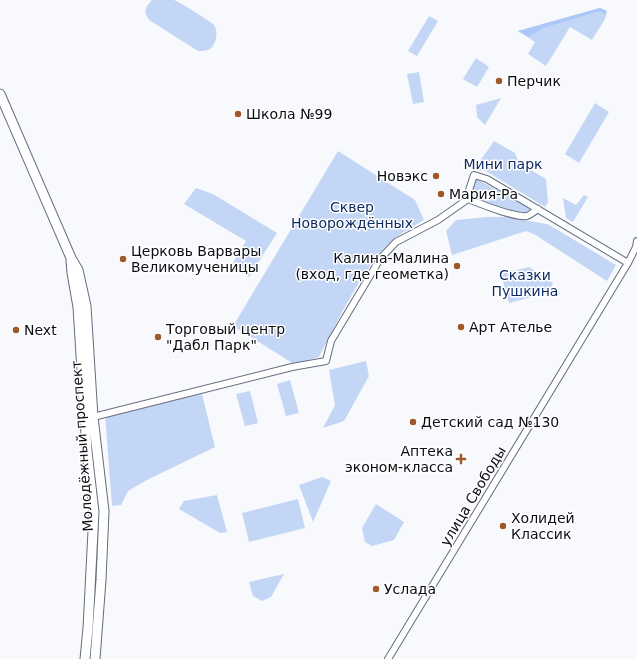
<svg xmlns="http://www.w3.org/2000/svg" width="637" height="659" viewBox="0 0 637 659" font-family="'DejaVu Sans',sans-serif">
<style>
.green{fill:#c4d6f5}
.forest{fill:#acc8f9}
.lines{fill:none;stroke-linecap:round;stroke-linejoin:round}
.street-casing{stroke:#646d7c;stroke-width:8}
.secondary-casing{stroke:#646d7c;stroke-width:11}
.street{stroke:#fff;stroke-width:6}
.secondary{stroke:#fff;stroke-width:9}
.poi-dot{fill:#9d582b;stroke:#fff;stroke-width:1.5}
.labels{text-anchor:middle;stroke-width:3;stroke-linejoin:round;paint-order:stroke}
.poi-label{font-size:14px;fill:#0a0d12;stroke:#fff;text-anchor:start}
.park-label{font-size:14px;fill:#0e2b63;stroke:#fff}
.street-label{font-size:14px;fill:#0a0d12;stroke:#fff}
</style>
<rect width="100%" height="100%" fill="#f7f9fd"/>
<!-- green -->
<path class="green" d="M 152,0 C 159,0 168,0 174,0 C 179,2 212,22 214,25 C 219,33 216,46 208,50 C 205,51 201,51 198,51 L 149,20 L 145,12 L 147,6 Z
M 600,8 L 607,11 L 605,19 L 592,40 L 570,27 L 546,66 L 528,54 L 535,42 L 518,31 Z
M 429,16 L 438,21 L 417,56 L 408,51 Z
M 476,58 L 489,67 L 477,87 L 463,79 Z
M 419,72 L 424,102 L 413,104 L 407,74 Z
M 501,98 L 485,125 L 477,117 L 476,105 Z
M 595,103 L 609,112 L 579,163 L 565,154 Z
M 494,141 L 515,153 L 519,163 L 546,179 L 548,202 L 545,207 L 486,171 L 473,170 C 480,160 488,151 494,141 Z
M 338,151 L 415,200 L 424,220 C 415,226 404,231 395,238 C 364,263 338,321 319,357 L 294,364 L 233,326 Z
M 475,179 L 480,181 L 533,209 C 531,211 528,213 525,214 C 512,216 486,203 474,198 L 471,189 Z
M 196,188 L 213,194 L 277,233 L 249,277 L 231,266 L 246,241 L 184,204 Z
M 584,195 L 588,197 L 573,222 L 566,218 L 563,198 L 576,205 Z
M 487,217 L 505,217 L 547,224 L 561,232 L 616,265 L 607,281 L 534,234 L 526,231 L 452,255 L 446,231 L 456,220 Z
M 529,267 L 553,283 L 548,293 L 509,303 L 501,274 Z
M 366,361 L 369,376 L 344,421 L 323,428 L 335,405 L 329,370 Z
M 290,380 L 299,413 L 286,416 L 277,384 Z
M 201,390 L 215,447 L 147,480 L 128,491 L 121,505 L 112,506 L 105,414 Z
M 250,391 L 258,423 L 245,426 L 236,394 Z
M 322,477 L 331,481 L 313,522 L 299,485 Z
M 217,495 L 227,532 L 220,533 L 179,509 L 184,501 Z
M 298,499 L 305,528 L 249,542 L 242,513 Z
M 376,504 L 404,522 L 394,540 L 372,546 L 365,542 L 362,528 Z
M 284,574 L 271,597 L 262,601 L 253,596 L 249,582 Z"/>
<!-- forest -->
<path class="forest" d="M 600,8 L 607,11 L 605,15 L 600,11 L 543,28 L 529,37 L 518,31 Z"/>
<g class="lines">
<defs>
<path id="street" d="M 468,199 L 469,190 L 474,175 L 487,179 L 628,263
M 468,199 C 481,204 514,218 527,216 C 530,215 535,211 538,209
M 93,417 L 292,367 L 326,361 L 331,341 L 380,259 L 396,242 L 438,220 L 468,199
M 388,659 L 628,263 L 636,247 L 637,241"/>
<path id="secondary" d="M 0,94 L 71,258 L 78,270 L 86,306 L 93,417 L 104,511 L 101,580 L 95,659
M 71,260 L 72,273 L 78,307 L 87,451 L 94,512 L 88,628 L 85,659"/>
</defs>
<!-- street casing -->
<use href="#street" class="street-casing"/>
<!-- secondary casing -->
<use href="#secondary" class="secondary-casing"/>
<!-- street -->
<use href="#street" class="street"/>
<!-- secondary -->
<use href="#secondary" class="secondary"/>
</g>
<!-- markers -->
<g class="poi-dot">
<circle cx="499" cy="81" r="4"/>
<circle cx="238" cy="114" r="4"/>
<circle cx="436" cy="176" r="4"/>
<circle cx="441" cy="194" r="4"/>
<circle cx="123" cy="259" r="4"/>
<circle cx="457" cy="266" r="4"/>
<circle cx="461" cy="327" r="4"/>
<circle cx="16" cy="330" r="4"/>
<circle cx="158" cy="337" r="4"/>
<circle cx="413" cy="422" r="4"/>
<path d="M459 453h4v4h4v4h-4v4h-4v-4h-4v-4h4z"/>
<circle cx="503" cy="526" r="4"/>
<circle cx="376" cy="589" r="4"/>
</g>
<g class="labels">
<!-- poi labels -->
<g class="poi-label">
<text x="507" y="86">Перчик</text>
<text x="246" y="119">Школа №99</text>
<text x="428" y="181" text-anchor="end">Новэкс</text>
<text x="449" y="199">Мария-Ра</text>
<text x="131" y="256">Церковь Варвары<tspan x="131" dy="16">Великомученицы</tspan></text>
<text x="449" y="263" text-anchor="end">Калина-Малина<tspan x="449" dy="16">(вход, где геометка)</tspan></text>
<text x="469" y="332">Арт Ателье</text>
<text x="166" y="334">Торговый центр<tspan x="166" dy="16">"Дабл Парк"</tspan></text>
<text x="24" y="335">Next</text>
<text x="421" y="427">Детский сад №130</text>
<text x="453" y="456" text-anchor="end">Аптека<tspan x="453" dy="16">эконом-класса</tspan></text>
<text x="511" y="523">Холидей<tspan x="511" dy="16">Классик</tspan></text>
<text x="384" y="594">Услада</text>
</g>
<!-- park labels -->
<g class="park-label">
<text x="503" y="169">Мини парк</text>
<text x="352" y="212">Сквер<tspan x="352" dy="16">Новорождённых</tspan></text>
<text x="525" y="280">Сказки<tspan x="525" dy="16">Пушкина</tspan></text>
</g>
<!-- street labels -->
<g class="street-label">
<text transform="translate(82 446) rotate(-94)" y="5">Молодёжный проспект</text>
<text transform="translate(473 496) rotate(-59)" y="5">улица Свободы</text>
</g>
</g>
</svg>
